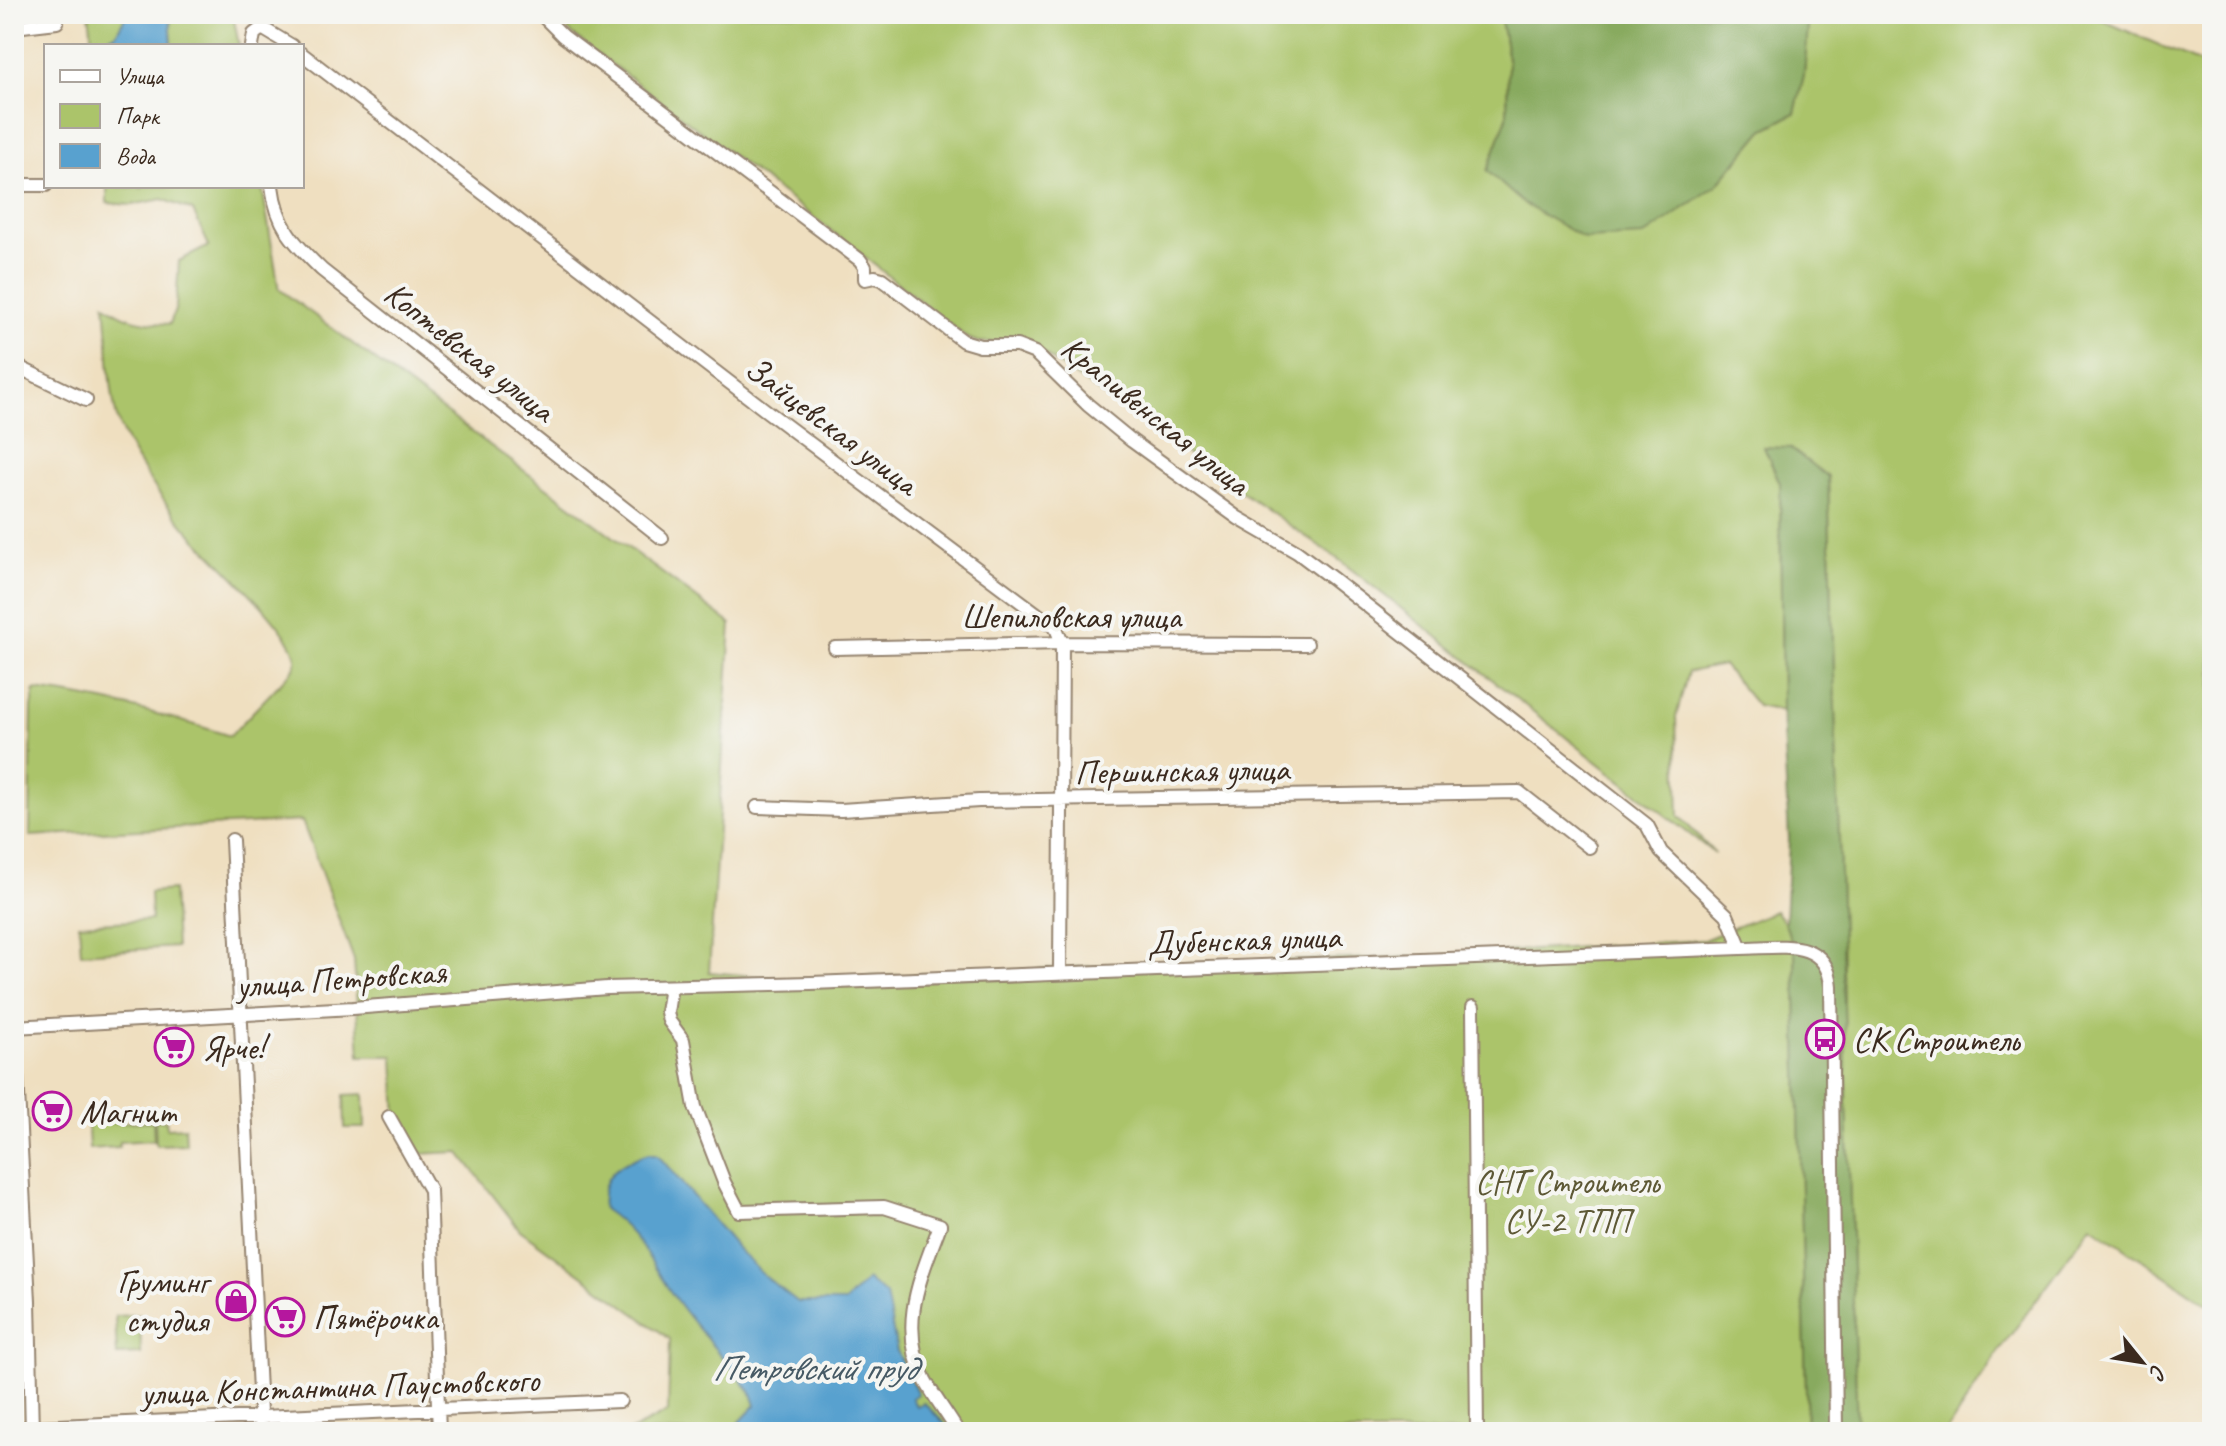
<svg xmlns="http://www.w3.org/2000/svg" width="2226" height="1446" viewBox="0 0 2226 1446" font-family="Caveat,sans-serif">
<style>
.green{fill:#abc46a;stroke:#737744;stroke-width:2}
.forest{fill:#88aa5e;stroke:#626a3e;stroke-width:2}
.water{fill:#58a1cf;stroke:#4a6676;stroke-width:2}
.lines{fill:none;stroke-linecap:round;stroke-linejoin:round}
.minor-casing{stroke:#95846f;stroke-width:16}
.minor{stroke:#fff;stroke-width:12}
.labels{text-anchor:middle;stroke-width:8;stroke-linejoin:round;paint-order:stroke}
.street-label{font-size:34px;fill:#3b2a1e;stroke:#f6f6f2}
.poi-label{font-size:34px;fill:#3b2a1e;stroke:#f6f6f2;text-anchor:start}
.park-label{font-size:34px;fill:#5d5835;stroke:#f6f6f2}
.water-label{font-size:36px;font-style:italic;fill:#475a65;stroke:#f6f6f2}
</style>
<rect width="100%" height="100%" fill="#f6f6f2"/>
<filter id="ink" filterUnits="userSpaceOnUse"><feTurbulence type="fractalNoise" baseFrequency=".0125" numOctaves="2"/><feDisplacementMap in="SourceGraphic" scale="16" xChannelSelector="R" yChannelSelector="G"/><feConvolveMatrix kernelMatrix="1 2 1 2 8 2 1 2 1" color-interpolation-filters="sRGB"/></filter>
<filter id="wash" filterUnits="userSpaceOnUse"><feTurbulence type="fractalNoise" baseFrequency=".006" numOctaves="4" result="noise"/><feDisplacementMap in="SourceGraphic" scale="32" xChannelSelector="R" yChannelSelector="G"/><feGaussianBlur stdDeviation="1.8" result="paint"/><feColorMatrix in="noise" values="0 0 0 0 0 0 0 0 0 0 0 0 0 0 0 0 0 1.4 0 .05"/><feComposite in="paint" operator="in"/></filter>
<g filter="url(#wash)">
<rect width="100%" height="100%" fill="#efdfc0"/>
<!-- green -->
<path class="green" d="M 89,14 L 127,14 L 116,34 L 109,37 L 107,46 L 93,46 Z
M 170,14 L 233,14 L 239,46 L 172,46 Z
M 552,14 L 1500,14 L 1508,61 L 1507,117 L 1487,171 L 1717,185 L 1763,130 L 1795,113 L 1804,75 L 1809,14 L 2088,14 L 2212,68 L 2212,1307 L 2091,1225 L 1999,1351 L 1946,1432 L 1857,1432 L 1828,476 L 1764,447 L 1780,483 L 1782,711 L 1757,706 L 1723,665 L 1688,672 L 1676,717 L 1679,816 L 1715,854 L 1338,559 L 1028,343 L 978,342 L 967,338 L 829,229 L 572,34 Z
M 107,186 L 143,188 L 144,186 L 262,186 L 279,289 L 731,624 L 709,972 L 798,980 L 1103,966 L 1414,957 L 1704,940 L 1775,911 L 1785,923 L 1795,953 L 1807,1432 L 629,1432 L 668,1412 L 670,1339 L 520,1230 L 459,1152 L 417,1154 L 397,1119 L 394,1056 L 360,1056 L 354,960 L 302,821 L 30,836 L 32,708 L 35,690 C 98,697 170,716 230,736 L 293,670 C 295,666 297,663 296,659 C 294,631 216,560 195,538 C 170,512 124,448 116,414 C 108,379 109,340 105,304 C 125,320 144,323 170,324 L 176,307 L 179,261 L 209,246 L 193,211 L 163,199 L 131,205 L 107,203 Z
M 173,890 L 176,947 L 81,953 L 79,924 L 151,920 L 150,892 Z
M 364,1094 L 365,1128 L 345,1128 L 344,1095 Z
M 103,1111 L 104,1123 L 153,1121 L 154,1140 L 120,1142 L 119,1147 L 89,1149 L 87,1112 Z
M 166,1120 L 167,1128 L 185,1127 L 186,1144 L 156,1145 L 155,1121 Z
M 140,1315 L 141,1354 L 117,1355 L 115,1316 Z"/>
<!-- forest -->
<path class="forest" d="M 1500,14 L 1809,14 L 1804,75 L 1795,113 L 1763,130 L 1717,185 L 1644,236 L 1585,239 L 1524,204 L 1487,171 L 1507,117 L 1508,61 Z
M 1764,447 L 1790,448 L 1828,477 L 1857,1432 L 1807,1432 L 1795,953 L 1785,923 L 1789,839 L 1782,711 L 1780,483 Z"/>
<!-- water -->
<path class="water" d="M 127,14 L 170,14 L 172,46 L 107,46 L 109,37 L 116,34 Z
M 649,1153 L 658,1155 L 736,1247 L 763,1275 L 798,1302 L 845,1302 L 867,1280 L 886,1295 L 897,1351 L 918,1394 L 912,1398 L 916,1406 L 924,1403 L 944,1423 L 948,1432 L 723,1432 L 734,1428 L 756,1405 L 752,1394 C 728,1362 700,1333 677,1301 C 651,1266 642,1234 603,1209 C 599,1175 619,1163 649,1153 Z"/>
</g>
<g filter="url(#ink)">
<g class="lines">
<defs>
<path id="minor" d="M 541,14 L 563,36 L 860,260 L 865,267 L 865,279 L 875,277 L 882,279 L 963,341 L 980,346 L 1017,346 L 1035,353 L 1088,405 L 1132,441 L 1238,518 L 1297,552 L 1333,579 L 1647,825 L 1661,852 L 1727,915 L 1741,948
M 14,27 L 57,22
M 252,46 L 254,34 L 262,28 L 292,46
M 302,54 L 764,409 L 1056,628 L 1062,643 L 1060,973
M 14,185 L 46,185
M 272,186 C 277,227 294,243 322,270 L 662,538
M 14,365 L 86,400
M 835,648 L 1062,643 L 1307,644
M 757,807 L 841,810 L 979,801 L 1519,792 L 1589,847
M 232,840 L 261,1432
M 671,987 L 667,1012 L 669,1021 L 683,1040 L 695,1107 L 724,1182 L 739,1211 L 884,1207 L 940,1225 C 921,1277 897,1325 925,1380 C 934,1397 948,1415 958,1432
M 1473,1007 L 1477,1432
M 14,1017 L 29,1301 L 32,1432
M 14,1027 L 353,1008 L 607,988 L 811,983 L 1741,948 C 1778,948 1827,936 1831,986 L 1836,1432
M 389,1117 L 430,1190 L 439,1432
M 14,1428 L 620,1401"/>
</defs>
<!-- minor casing -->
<use href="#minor" class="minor-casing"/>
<!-- minor -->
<use href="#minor" class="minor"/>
</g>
</g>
<!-- icons -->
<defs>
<symbol id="bus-ring" viewBox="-11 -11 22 22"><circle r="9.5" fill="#f6f6f2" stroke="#b5179e" stroke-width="1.5"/><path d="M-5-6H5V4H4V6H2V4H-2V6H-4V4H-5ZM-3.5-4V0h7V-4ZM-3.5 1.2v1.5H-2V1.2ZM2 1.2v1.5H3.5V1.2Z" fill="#b5179e"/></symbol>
<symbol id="supermarket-ring" viewBox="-11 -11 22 22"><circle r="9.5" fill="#f6f6f2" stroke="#b5179e" stroke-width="1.5"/><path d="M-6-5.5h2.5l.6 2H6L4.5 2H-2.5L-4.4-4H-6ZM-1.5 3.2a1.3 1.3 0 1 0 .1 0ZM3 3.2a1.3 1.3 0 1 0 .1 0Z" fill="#b5179e"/></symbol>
<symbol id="shop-ring" viewBox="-11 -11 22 22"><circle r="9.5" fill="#f6f6f2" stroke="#b5179e" stroke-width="1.5"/><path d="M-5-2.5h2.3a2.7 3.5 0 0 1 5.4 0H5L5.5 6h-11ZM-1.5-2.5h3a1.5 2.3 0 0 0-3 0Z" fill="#b5179e"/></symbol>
</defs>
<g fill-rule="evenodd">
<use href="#bus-ring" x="1803" y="1017" width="44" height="44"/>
<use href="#supermarket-ring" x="152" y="1025" width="44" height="44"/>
<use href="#supermarket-ring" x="30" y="1089" width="44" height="44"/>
<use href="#shop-ring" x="214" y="1279" width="44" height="44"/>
<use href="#supermarket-ring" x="263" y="1295" width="44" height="44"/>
</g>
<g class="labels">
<!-- street labels -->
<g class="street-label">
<text transform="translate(470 351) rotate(38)" y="12">Коптевская улица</text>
<text transform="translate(1156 415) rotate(39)" y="12">Крапивенская улица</text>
<text transform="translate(832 425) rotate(37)" y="12">Зайцевская улица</text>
<text x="1071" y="628">Шепиловская улица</text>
<text transform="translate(1182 770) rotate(-1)" y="12">Першинская улица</text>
<text transform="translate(1244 939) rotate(-2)" y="12">Дубенская улица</text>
<text transform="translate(341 978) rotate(-4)" y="12">улица Петровская</text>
<text transform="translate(340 1386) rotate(-2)" y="12">улица Константина Паустовского</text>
</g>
<!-- poi labels -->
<g class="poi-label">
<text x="1853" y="1051">СК Строитель</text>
<text x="202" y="1059">Ярче!</text>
<text x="80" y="1123">Магнит</text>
<text x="208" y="1293" text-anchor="end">Груминг<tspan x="208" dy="39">студия</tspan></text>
<text x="313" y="1329">Пятёрочка</text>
</g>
<!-- park labels -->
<g class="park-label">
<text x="1567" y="1193">СНТ Строитель<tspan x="1567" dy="39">СУ-2 ТПП</tspan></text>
</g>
<!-- water labels -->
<g class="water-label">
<text x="814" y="1380">Петровский пруд</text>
</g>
</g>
<!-- margin -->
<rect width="2226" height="1446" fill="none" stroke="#f6f6f2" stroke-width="48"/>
<!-- legend -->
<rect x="44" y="44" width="260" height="144" fill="#f6f6f2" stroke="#aba49d" stroke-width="2"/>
<rect x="60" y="70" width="40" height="12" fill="#ffffff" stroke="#aba49d" stroke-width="2"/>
<text x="116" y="84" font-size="24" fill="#3b2a1e">Улица</text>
<rect x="60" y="104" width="40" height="24" fill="#abc46a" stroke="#aba49d" stroke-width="2"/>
<text x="116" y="124" font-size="24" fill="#3b2a1e">Парк</text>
<rect x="60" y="144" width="40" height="24" fill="#58a1cf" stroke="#aba49d" stroke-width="2"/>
<text x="116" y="164" font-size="24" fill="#3b2a1e">Вода</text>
<!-- north arrow -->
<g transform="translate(2142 1362) rotate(120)" stroke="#f6f6f2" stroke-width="6" paint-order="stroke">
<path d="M0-6L14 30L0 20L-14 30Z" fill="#3b2a1e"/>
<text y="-12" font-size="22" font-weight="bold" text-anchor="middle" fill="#3b2a1e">С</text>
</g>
</svg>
